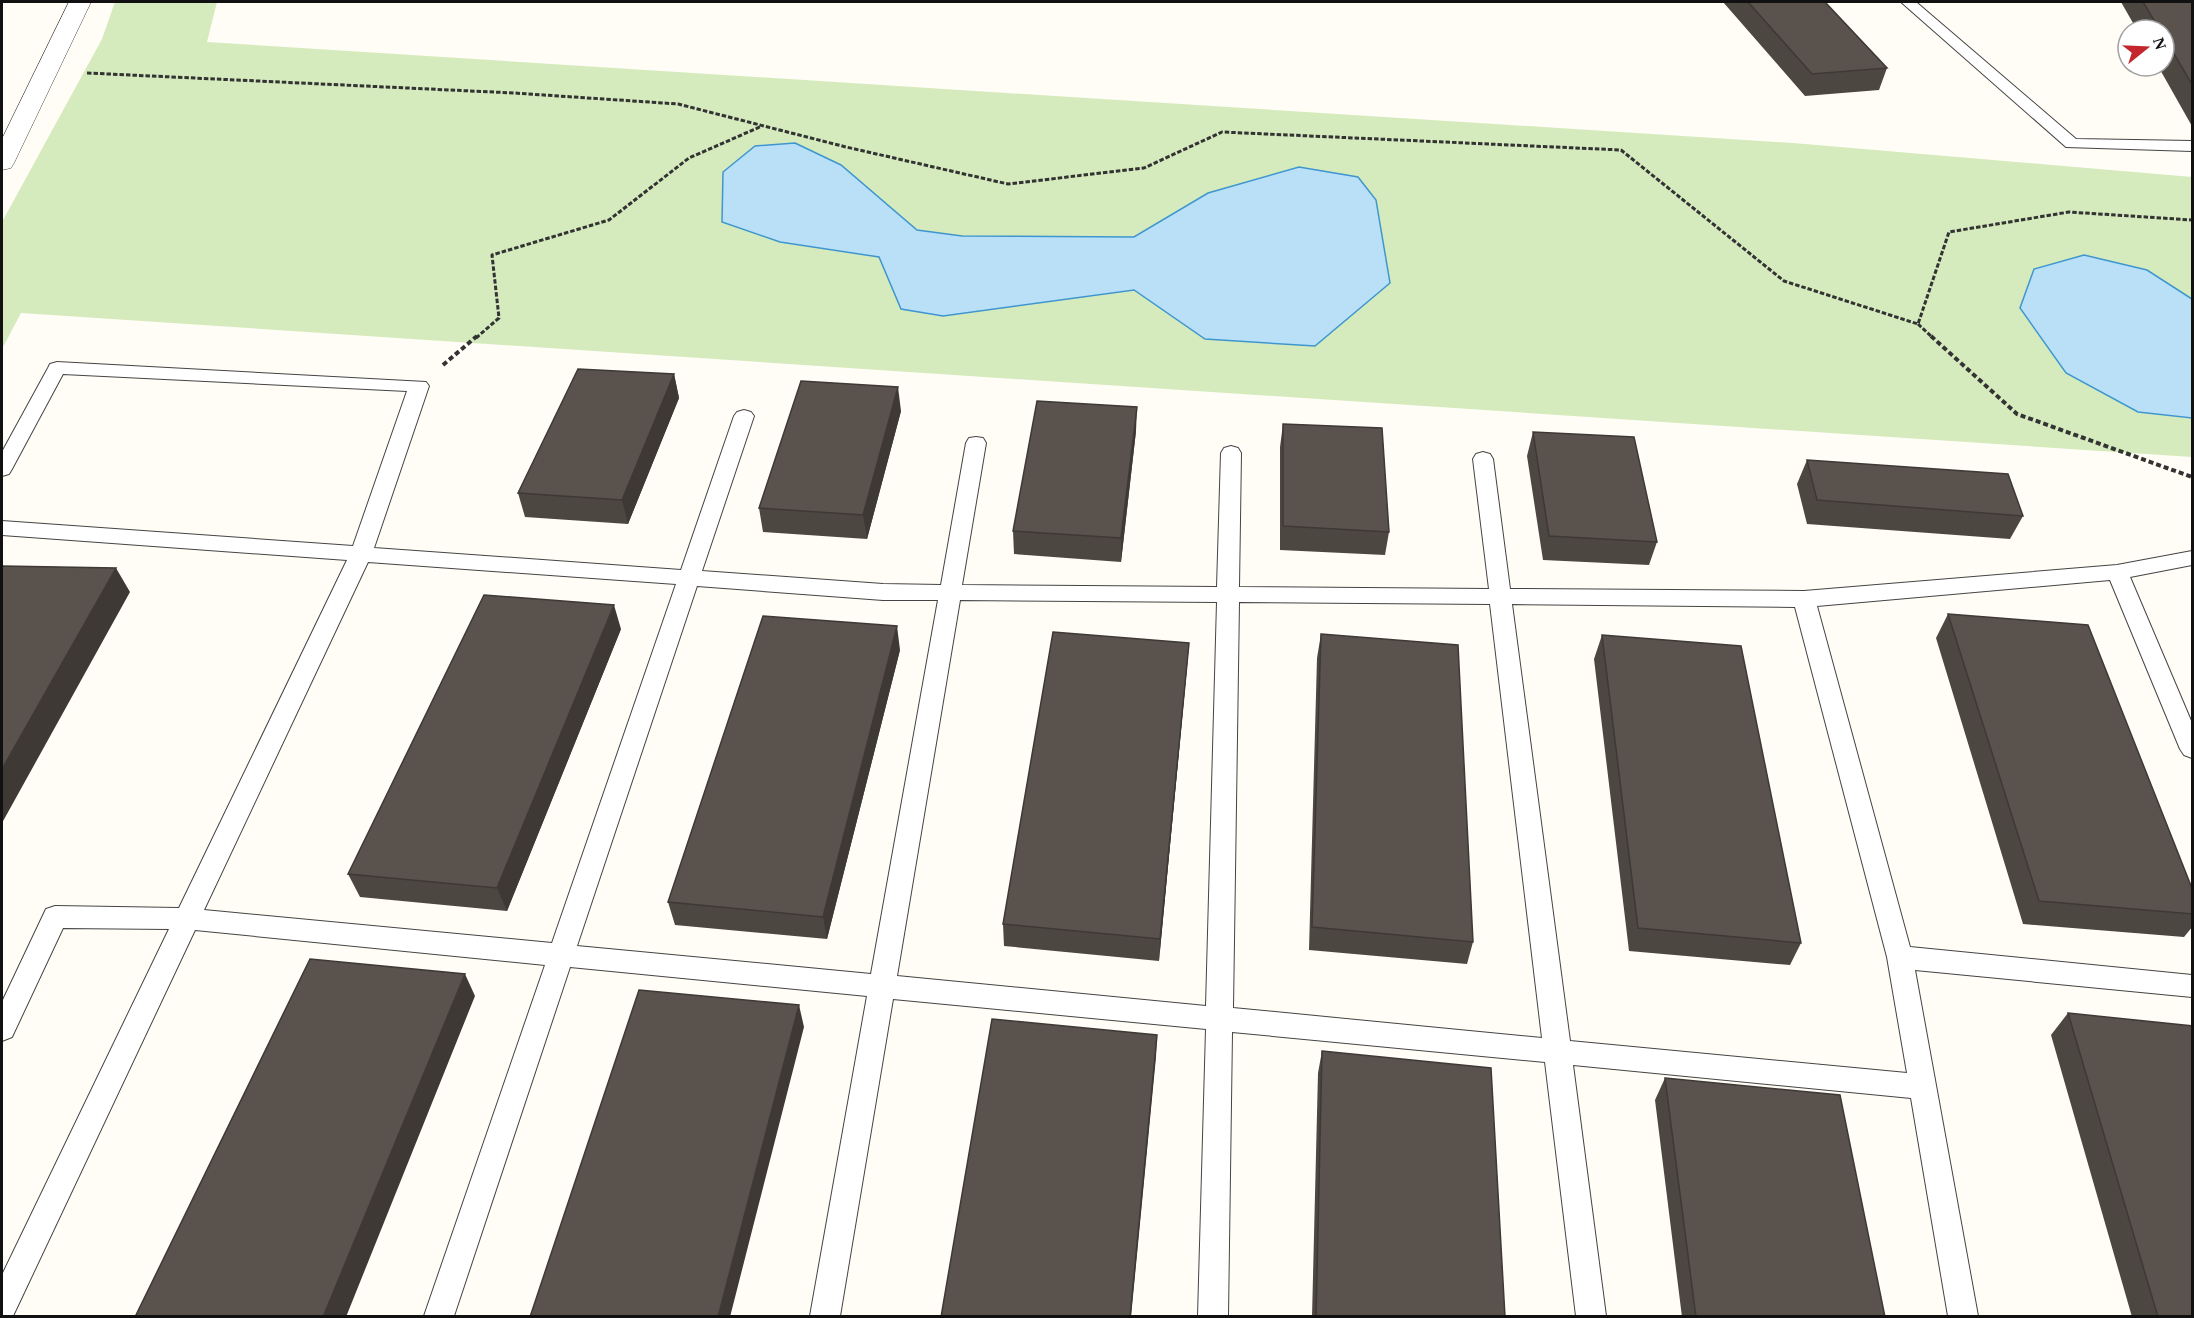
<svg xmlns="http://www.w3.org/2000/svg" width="2194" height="1318" viewBox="0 0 2194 1318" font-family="Georgia,serif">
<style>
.green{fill:#d5ebbd}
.water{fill:#b9e0f7;stroke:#3f96cf;stroke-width:1.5}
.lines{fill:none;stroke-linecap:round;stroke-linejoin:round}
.lane-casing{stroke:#444;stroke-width:2}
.street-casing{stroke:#444;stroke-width:1}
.path-far1{stroke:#333;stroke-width:3;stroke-dasharray:4.5 2;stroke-linecap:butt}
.path{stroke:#333;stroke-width:4;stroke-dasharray:5 3;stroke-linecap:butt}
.lane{fill:#fff;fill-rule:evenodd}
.street{fill:#fff;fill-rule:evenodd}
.wall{fill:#4d4742}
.shaded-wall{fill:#3f3936}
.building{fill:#5a524d;stroke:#3f3936;stroke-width:1.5}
</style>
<rect width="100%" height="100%" fill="#fffdf5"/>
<!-- green -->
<path class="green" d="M 115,2 L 217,2 L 207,42 L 1793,143 L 2192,177 L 2192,457 L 21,313 L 2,349 L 2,222 L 102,39 Z"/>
<!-- water -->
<path class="water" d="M 795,143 L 841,165 L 917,230 L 962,236 L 1134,237 L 1208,193 L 1299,167 L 1358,177 L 1376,200 L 1390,283 L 1315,346 L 1205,339 L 1134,290 L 943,316 L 901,309 L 879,257 L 780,242 L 722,222 L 723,172 L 755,146 Z
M 2084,255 L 2147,270 L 2192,299 L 2192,418 L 2138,412 L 2066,373 L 2020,308 L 2034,269 Z"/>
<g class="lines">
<defs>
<path id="lane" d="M 1901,2 L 1916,2 L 2076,139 L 2192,141 L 2192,151 L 2066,147 Z
M 57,362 L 426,382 L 429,386 L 374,548 L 681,570 L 734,416 L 737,412 L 744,410 L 751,412 L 754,416 L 702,571 L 883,584 L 941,585 L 966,443 L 969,438 L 976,437 L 983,438 L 986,443 L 962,585 L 1217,587 L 1221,453 L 1224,448 L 1231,446 L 1238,448 L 1241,453 L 1239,587 L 1489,589 L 1473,459 L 1476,454 L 1483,452 L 1490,454 L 1493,459 L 1510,589 L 1804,591 L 2117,565 L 2192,551 L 2192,565 L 2130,577 L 2192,723 L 2192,758 L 2184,755 L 2180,749 L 2110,580 L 1817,606 L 1910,947 L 2192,975 L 2192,997 L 1915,970 L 1978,1316 L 1948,1316 L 1911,1098 L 1573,1065 L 1606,1316 L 1576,1316 L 1545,1062 L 1232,1032 L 1228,1316 L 1198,1316 L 1206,1029 L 893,999 L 840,1316 L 810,1316 L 867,996 L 570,967 L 454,1316 L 424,1316 L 545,965 L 195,930 L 13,1316 L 2,1316 L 2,1275 L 169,929 L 63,928 L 12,1037 L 2,1041 L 2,1002 L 46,909 L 55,906 L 179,908 L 347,560 L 2,535 L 2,521 L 353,546 L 407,391 L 63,374 L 12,469 L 9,474 L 2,476 L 2,452 L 48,368 L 50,364 ZM 368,562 L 676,584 L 552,943 L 204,910 ZM 697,586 L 883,600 L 938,600 L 871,974 L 577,946 ZM 960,600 L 1217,602 L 1206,1006 L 897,976 ZM 1239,602 L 1490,604 L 1542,1038 L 1233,1008 ZM 1512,604 L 1795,607 L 1887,957 L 1907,1073 L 1570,1041 Z"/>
<path id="street" d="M 69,2 L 91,2 L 14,163 L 11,168 L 2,170 L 2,139 Z"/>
</defs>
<!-- lane casing -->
<use href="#lane" class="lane-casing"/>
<!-- street casing -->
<use href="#street" class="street-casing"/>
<!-- path-far1 -->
<path class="path-far1" d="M 87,73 L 514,93 L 678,104 L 846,147 L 1008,184 L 1144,168 L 1222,132 L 1621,150 L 1784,281 L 1918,324 L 1949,232 L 2069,212 L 2192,220
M 1918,324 L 1933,338
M 476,338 L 499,318 L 492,255 L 609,220 L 689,158 L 762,126"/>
<!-- path -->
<path class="path" d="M 1931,336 L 2017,414 L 2192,477
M 443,365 L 477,336"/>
<!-- lane -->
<use href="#lane" class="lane"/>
<!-- street -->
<use href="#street" class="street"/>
</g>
<!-- wall -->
<path class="wall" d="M 1723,2 L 1825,2 L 1887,68 L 1879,90 L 1805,96 Z
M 2121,2 L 2191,2 L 2193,3 L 2193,128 L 2158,66 L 2164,66 L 2164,30 L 2137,30 Z
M 674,374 L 679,398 L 628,524 L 525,517 L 518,493 Z
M 901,411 L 867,539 L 763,532 L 759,508 Z
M 1283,424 L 1389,532 L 1385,555 L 1280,550 L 1280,447 Z
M 1136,431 L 1121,562 L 1014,554 L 1013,531 Z
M 1533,432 L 1657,542 L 1649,565 L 1543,560 L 1527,456 Z
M 1807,460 L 2023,516 L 2010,539 L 1807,524 L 1797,484 Z
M 1948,614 L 2193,891 L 2193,926 L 2184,937 L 2023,924 L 1936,638 Z
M 621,629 L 507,911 L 360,897 L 348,874 Z
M 1321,634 L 1473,942 L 1467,964 L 1309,950 L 1317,658 Z
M 1602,635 L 1801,943 L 1790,965 L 1629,951 L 1594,659 Z
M 1189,643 L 1187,667 L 1159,961 L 1004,946 L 1003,924 Z
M 900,650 L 827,939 L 675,925 L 668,902 Z
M 2068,1013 L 2193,1317 L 2132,1317 L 2051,1035 Z
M 1322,1051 L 1505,1317 L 1312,1317 L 1318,1073 Z
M 1665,1078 L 1885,1317 L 1682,1317 L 1655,1100 Z"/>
<!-- shaded-wall -->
<path class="shaded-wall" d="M 674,374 L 679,398 L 628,524 L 622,500 Z
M 898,387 L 901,411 L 867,539 L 863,515 Z
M 1137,407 L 1136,431 L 1121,562 L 1121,538 Z
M 116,568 L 130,592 L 2,823 L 2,769 Z
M 614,605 L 621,629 L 507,911 L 497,888 Z
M 897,626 L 900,650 L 827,939 L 823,917 Z
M 1189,643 L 1187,667 L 1159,961 L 1160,939 Z
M 465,974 L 475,996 L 346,1317 L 323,1317 Z
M 799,1005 L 804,1027 L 730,1317 L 718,1317 Z
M 1157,1035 L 1156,1057 L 1131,1317 L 1130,1317 Z"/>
<!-- building -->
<path class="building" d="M 1748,2 L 1825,2 L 1887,68 L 1812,74 Z
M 2143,2 L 2191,2 L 2193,3 L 2193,86 L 2164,37 L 2164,30 L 2160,30 Z
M 578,369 L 674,374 L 622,500 L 518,493 Z
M 801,381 L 898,387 L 863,515 L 759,508 Z
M 1037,401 L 1137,407 L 1121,538 L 1013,531 Z
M 1283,424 L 1382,428 L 1389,532 L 1283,526 Z
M 1533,432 L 1634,437 L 1657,542 L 1549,536 Z
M 1807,460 L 2008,474 L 2023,516 L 1817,500 Z
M 2,566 L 116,568 L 2,769 Z
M 484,595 L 614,605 L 497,888 L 348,874 Z
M 1948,614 L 2088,625 L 2193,891 L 2193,914 L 2039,901 Z
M 763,616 L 897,626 L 823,917 L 668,902 Z
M 1053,632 L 1189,643 L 1160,939 L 1003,924 Z
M 1321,634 L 1458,645 L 1473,942 L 1312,927 Z
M 1602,635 L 1741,646 L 1801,943 L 1638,928 Z
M 310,959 L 465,974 L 323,1317 L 135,1317 Z
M 639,990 L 799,1005 L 718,1317 L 530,1317 Z
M 2068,1013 L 2193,1026 L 2193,1317 L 2158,1317 Z
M 992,1019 L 1157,1035 L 1130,1317 L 941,1317 Z
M 1322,1051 L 1491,1068 L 1505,1317 L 1316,1317 Z
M 1665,1078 L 1840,1095 L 1885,1317 L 1696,1317 Z"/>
<!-- border -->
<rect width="2194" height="1318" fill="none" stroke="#111111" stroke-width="6"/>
<!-- north arrow -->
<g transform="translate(2146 48) rotate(72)"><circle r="28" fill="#ffffff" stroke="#a0a0a0" stroke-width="1.5"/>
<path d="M0-4.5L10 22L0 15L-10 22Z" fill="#c4262e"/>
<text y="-9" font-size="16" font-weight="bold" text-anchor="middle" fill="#111111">N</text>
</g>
</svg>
